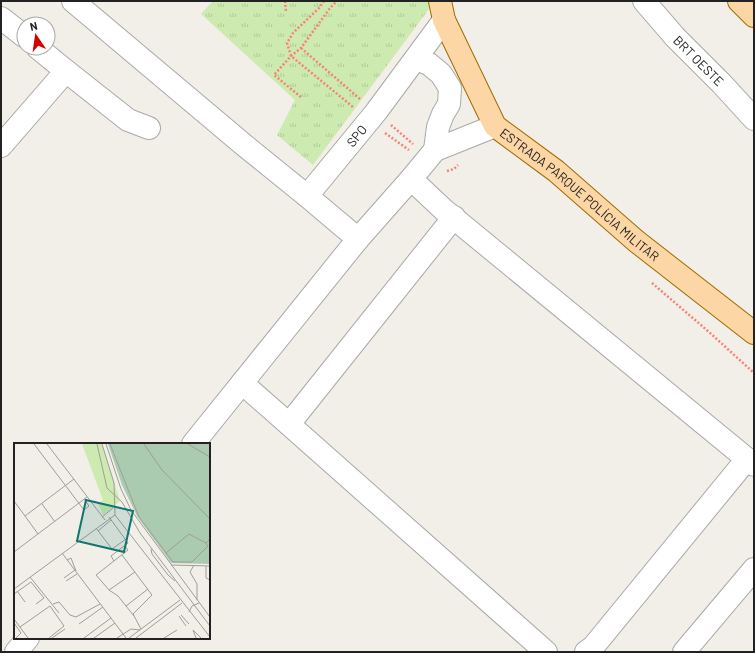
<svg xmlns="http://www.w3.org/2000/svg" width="755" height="653" viewBox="0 0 755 653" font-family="Barlow,sans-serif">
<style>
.grass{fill:url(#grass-tufts)}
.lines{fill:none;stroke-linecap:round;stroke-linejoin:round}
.minor-casing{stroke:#a9a9a9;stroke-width:24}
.major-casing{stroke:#a06b00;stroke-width:24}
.path{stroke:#fa8072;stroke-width:2.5;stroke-dasharray:2 2;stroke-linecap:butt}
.minor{stroke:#fff;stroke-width:22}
.major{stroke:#fcd6a4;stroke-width:22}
.labels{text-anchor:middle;stroke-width:3.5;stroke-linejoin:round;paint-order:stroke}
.street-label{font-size:13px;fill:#222;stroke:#fff}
.inset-road{fill:none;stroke:#9f9d99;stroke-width:1}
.view{fill:#0f766e;fill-opacity:0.15;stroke:#0f766e;stroke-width:2}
.inset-edge{fill:none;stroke:#222;stroke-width:2}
</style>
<defs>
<pattern id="grass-tufts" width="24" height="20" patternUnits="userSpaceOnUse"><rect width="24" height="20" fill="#cdebb0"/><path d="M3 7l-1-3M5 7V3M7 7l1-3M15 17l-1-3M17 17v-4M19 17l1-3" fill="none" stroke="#b0c997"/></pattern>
</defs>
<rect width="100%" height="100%" fill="#f2efe9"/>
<!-- grass -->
<path class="grass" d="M 213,1 L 435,1 L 313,165 L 277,135 L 295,100 L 201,14 Z"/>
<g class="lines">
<defs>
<g id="minor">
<path d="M 73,1 L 244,145 L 307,196 L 358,239"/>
<path id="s1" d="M 644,1 L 675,37 L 722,84 L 754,119"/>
<path d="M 1,18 L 24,36"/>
<path d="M 416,59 L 429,64 L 441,74 L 450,88 L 449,104 L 443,114 L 438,127 L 435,150"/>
<path d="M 66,71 L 128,120 L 149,128"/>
<path d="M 1,146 L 66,71 L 38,48"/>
<path d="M 411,179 L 444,210 L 747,459 L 754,465"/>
<path id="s2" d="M 307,196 L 376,112 L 444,20"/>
<path d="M 242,383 L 275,412 L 546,652"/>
<path d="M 289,424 L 454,217"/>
<path d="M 193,444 L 358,239 L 411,179 L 435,150 L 495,126"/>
<path d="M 16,652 L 28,638"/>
<path d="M 586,652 L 593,647 L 747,459"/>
<path d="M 684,652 L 754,569"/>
</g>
<g id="major">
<path id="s3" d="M 440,1 L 444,20 L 495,126 L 556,171 L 636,241 L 754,333"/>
<path d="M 739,1 L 754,16"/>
</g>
</defs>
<!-- minor casing -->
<use href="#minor" class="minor-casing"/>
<!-- major casing -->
<use href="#major" class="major-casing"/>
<!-- path -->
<path class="path" d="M 285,1 L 286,12
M 324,1 L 319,8 L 293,33 L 287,43 L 291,56 L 353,107
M 301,48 L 360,99
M 301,97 L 274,75 L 291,56 L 301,48 L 330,8 L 337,1
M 391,125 L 413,144
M 385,133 L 409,150
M 447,171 L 454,169 L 458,165
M 652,283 L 709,332 L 754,373"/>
<!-- minor -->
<use href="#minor" class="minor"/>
<!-- major -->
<use href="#major" class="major"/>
</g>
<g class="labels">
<!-- street labels -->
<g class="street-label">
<text dy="5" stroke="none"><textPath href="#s1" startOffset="81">BRT OESTE</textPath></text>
<text dy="5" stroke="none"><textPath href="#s2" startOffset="78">SPO</textPath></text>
<text dy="5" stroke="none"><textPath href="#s3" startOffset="246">ESTRADA PARQUE POLÍCIA MILITAR</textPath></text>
</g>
</g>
<!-- overview -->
<g transform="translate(14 443)">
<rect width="196" height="196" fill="#f2efe9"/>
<path d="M 68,1 L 88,1 L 106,58 L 89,72 L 84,61 L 89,57 Z" fill="#cdebb0"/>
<path d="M 94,1 L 196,1 L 196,121 L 157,120 L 123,73 L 108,42 Z" fill="#aacbaf"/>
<path class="inset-road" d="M 20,1 L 70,67 L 75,63 L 70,56M 33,1 L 91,77M 83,1 L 93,45 L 108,59 L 126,90 L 196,183M 88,1 L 100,40 L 101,72 L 196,194M 92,1 L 107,46 L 117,67 L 196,174M 96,1 L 125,74 L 159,119 L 178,119 L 194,103 L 192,100M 130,1 L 148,27 L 196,76M 174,1 L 196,14M 0,58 L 11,73M 28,61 L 41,79M 88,74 L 99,65M 95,74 L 114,100 L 97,113 L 100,118M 82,85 L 98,106 L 112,96M 84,88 L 97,77M 24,91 L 11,73 L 60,36M 111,103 L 114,107 L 82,132 L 95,147 L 121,129M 137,106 L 138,111 L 154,132 L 161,138M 0,109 L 73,54M 48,110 L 112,195M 152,110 L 175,91 L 192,100 L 196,96M 108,112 L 138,152 L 119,171 L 127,186M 53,117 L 57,115 L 62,128M 157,122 L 196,123M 180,122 L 176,129 L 183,141 L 183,157M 192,123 L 192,135 L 196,137M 16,134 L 45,170M 50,135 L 61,127M 52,138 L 63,131M 0,146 L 101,72M 95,147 L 104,153 L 120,173M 3,148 L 11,159M 0,151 L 17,139 L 30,155 L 22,161M 39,161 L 45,159 L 56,172 L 62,174 L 86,161M 112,163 L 134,146M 175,169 L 178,163 L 185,160M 167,172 L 175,181M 165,173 L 172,183M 0,176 L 14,195M 0,180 L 7,190 L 2,195M 65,181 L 89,164M 6,184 L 36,163 L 50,183 L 35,195M 38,195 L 51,186M 70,195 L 97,175M 80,195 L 101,180M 103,195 L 117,186 L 126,187M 115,195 L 166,157M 122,195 L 168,160M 150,195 L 163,187M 182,195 L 179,187 L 187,195"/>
<path class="view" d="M 72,57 L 119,68 L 110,109 L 63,98 Z"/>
<rect width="196" height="196" class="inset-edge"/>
</g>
<!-- border -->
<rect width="755" height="653" fill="none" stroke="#222222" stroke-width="4"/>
<!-- north arrow -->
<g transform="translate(36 36) rotate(347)"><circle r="19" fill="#ffffff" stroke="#a7a7a7"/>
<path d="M0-3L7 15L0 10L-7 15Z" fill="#d40000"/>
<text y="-6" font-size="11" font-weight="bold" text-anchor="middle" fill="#222222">N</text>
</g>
</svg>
